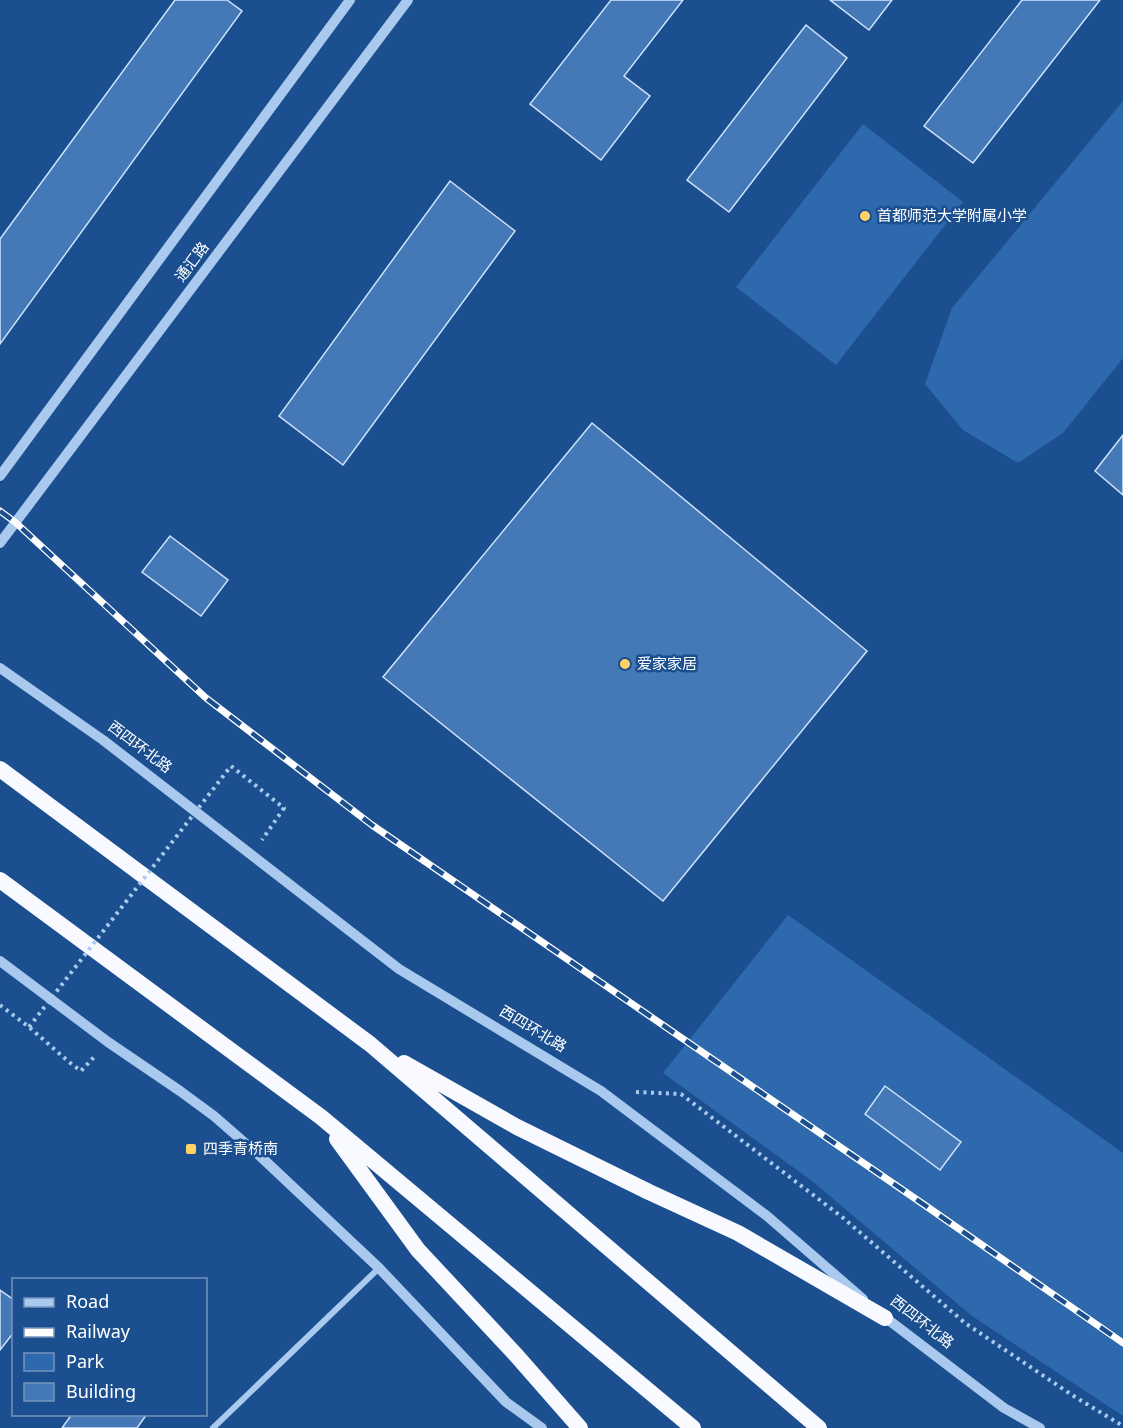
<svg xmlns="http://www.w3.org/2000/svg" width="1123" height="1428" viewBox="0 0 1123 1428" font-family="'Noto Sans','Noto Sans SC',sans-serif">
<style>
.green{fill:#2e69ad}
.building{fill:#4478b7;stroke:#cfe3fa;stroke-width:1.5}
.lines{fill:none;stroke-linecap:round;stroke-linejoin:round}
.path{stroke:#a9c9ee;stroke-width:4;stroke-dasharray:3 4.5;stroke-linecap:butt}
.minor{stroke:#a9c9ee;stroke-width:6}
.tertiary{stroke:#a9c9ee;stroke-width:10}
.trunk{stroke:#f8faff;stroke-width:16}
.rail-casing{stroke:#fff;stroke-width:7}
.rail{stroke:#1b4f8f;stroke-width:4.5;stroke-dasharray:14;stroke-linecap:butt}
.path-bridge{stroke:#a9c9ee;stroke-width:4;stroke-dasharray:3 4.5;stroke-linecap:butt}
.poi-dot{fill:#ffd166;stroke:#1b4f8f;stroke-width:2}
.labels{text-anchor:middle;stroke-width:5;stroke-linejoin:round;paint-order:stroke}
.poi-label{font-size:15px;fill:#fff;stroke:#1b4f8f;text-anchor:start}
.street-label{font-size:15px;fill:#fff;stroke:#1b4f8f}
</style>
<rect width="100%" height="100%" fill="#1b4f8f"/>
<!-- green -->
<path class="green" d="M 1123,101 L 1123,358 L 1063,433 L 1018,463 L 963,430 L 925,384 L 952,308 Z
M 863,124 L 963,202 L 836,365 L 736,287 Z
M 788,915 L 1123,1153 L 1123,1416 L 972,1316 L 812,1181 L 663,1073 Z"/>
<!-- building -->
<path class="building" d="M 175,0 L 227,0 L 242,11 L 0,344 L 0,239 Z
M 611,0 L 683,0 L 624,76 L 650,96 L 601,160 L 530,104 Z
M 830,0 L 892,0 L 869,30 Z
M 1022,0 L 1100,0 L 973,163 L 924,126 Z
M 806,25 L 847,58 L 729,212 L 687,180 Z
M 450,181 L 515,231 L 343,465 L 279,416 Z
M 592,423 L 867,651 L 663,901 L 383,677 Z
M 1123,435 L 1123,495 L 1095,471 Z
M 170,536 L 228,580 L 201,616 L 142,572 Z
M 885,1086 L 961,1142 L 940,1170 L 865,1114 Z
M 0,1290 L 14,1300 L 14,1332 L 0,1350 Z
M 72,1414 L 147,1414 L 137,1428 L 62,1428 Z"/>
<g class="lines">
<!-- path -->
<path class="path" d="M 231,766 L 284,808 L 262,840
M 0,1005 L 29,1027 L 69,1062 L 81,1071 L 95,1056
M 636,1092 L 681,1094 L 842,1217 L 965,1323 L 1072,1395 L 1123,1426"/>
<!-- minor -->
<path class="minor" d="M 213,1428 L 379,1268"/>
<!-- tertiary -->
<path class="tertiary" d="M 0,476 L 350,0
M 0,543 L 408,0
M 0,668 L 103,740 L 399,969 L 601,1091 L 767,1216 L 863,1299
M 0,961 L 108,1042 L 180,1091 L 214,1116 L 260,1156 L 379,1268 L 506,1402 L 542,1428
M 882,1315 L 1004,1408 L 1040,1428"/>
<!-- trunk -->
<path class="trunk" d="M 0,769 L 370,1044 L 819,1428
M 0,880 L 321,1117 L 693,1428
M 404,1063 L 517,1127 L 649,1192 L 738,1233 L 885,1318
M 337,1139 L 418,1250 L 516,1355 L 580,1428"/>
<defs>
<path id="rail" d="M 0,511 L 15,522 L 206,698 L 372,825 L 926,1206 L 1123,1343"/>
</defs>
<!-- rail casing -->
<use href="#rail" class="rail-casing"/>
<!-- rail -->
<use href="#rail" class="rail"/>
<!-- path-bridge -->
<path class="path-bridge" d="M 29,1027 L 231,766"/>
</g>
<!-- markers -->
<g class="poi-dot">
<circle cx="865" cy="216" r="6"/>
<circle cx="625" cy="664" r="6"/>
<rect x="185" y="1143" width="12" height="12" rx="3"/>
</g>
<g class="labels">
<!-- poi labels -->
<g class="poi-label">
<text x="877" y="221">首都师范大学附属小学</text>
<text x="637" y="669">爱家家居</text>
<text x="203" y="1154">四季青桥南</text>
</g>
<!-- street labels -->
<g class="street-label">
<text transform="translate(192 262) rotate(-53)" y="5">通汇路</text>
<text transform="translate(140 747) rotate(37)" y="5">西四环北路</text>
<text transform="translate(533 1029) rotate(31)" y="5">西四环北路</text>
<text transform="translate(922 1322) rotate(38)" y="5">西四环北路</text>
</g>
</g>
<!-- legend -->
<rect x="12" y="1278" width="195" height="138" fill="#1b4f8f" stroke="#7695bc" stroke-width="1.5"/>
<rect x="24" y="1298" width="30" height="9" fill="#a9c9ee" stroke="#7695bc" stroke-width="1.5"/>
<text x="66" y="1308" font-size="18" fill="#ffffff">Road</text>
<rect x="24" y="1328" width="30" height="9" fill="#ffffff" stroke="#7695bc" stroke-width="1.5"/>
<text x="66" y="1338" font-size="18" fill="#ffffff">Railway</text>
<rect x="24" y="1353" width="30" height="18" fill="#2e69ad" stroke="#7695bc" stroke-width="1.5"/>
<text x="66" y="1368" font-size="18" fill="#ffffff">Park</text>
<rect x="24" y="1383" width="30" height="18" fill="#4478b7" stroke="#7695bc" stroke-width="1.5"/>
<text x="66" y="1398" font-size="18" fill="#ffffff">Building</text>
</svg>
